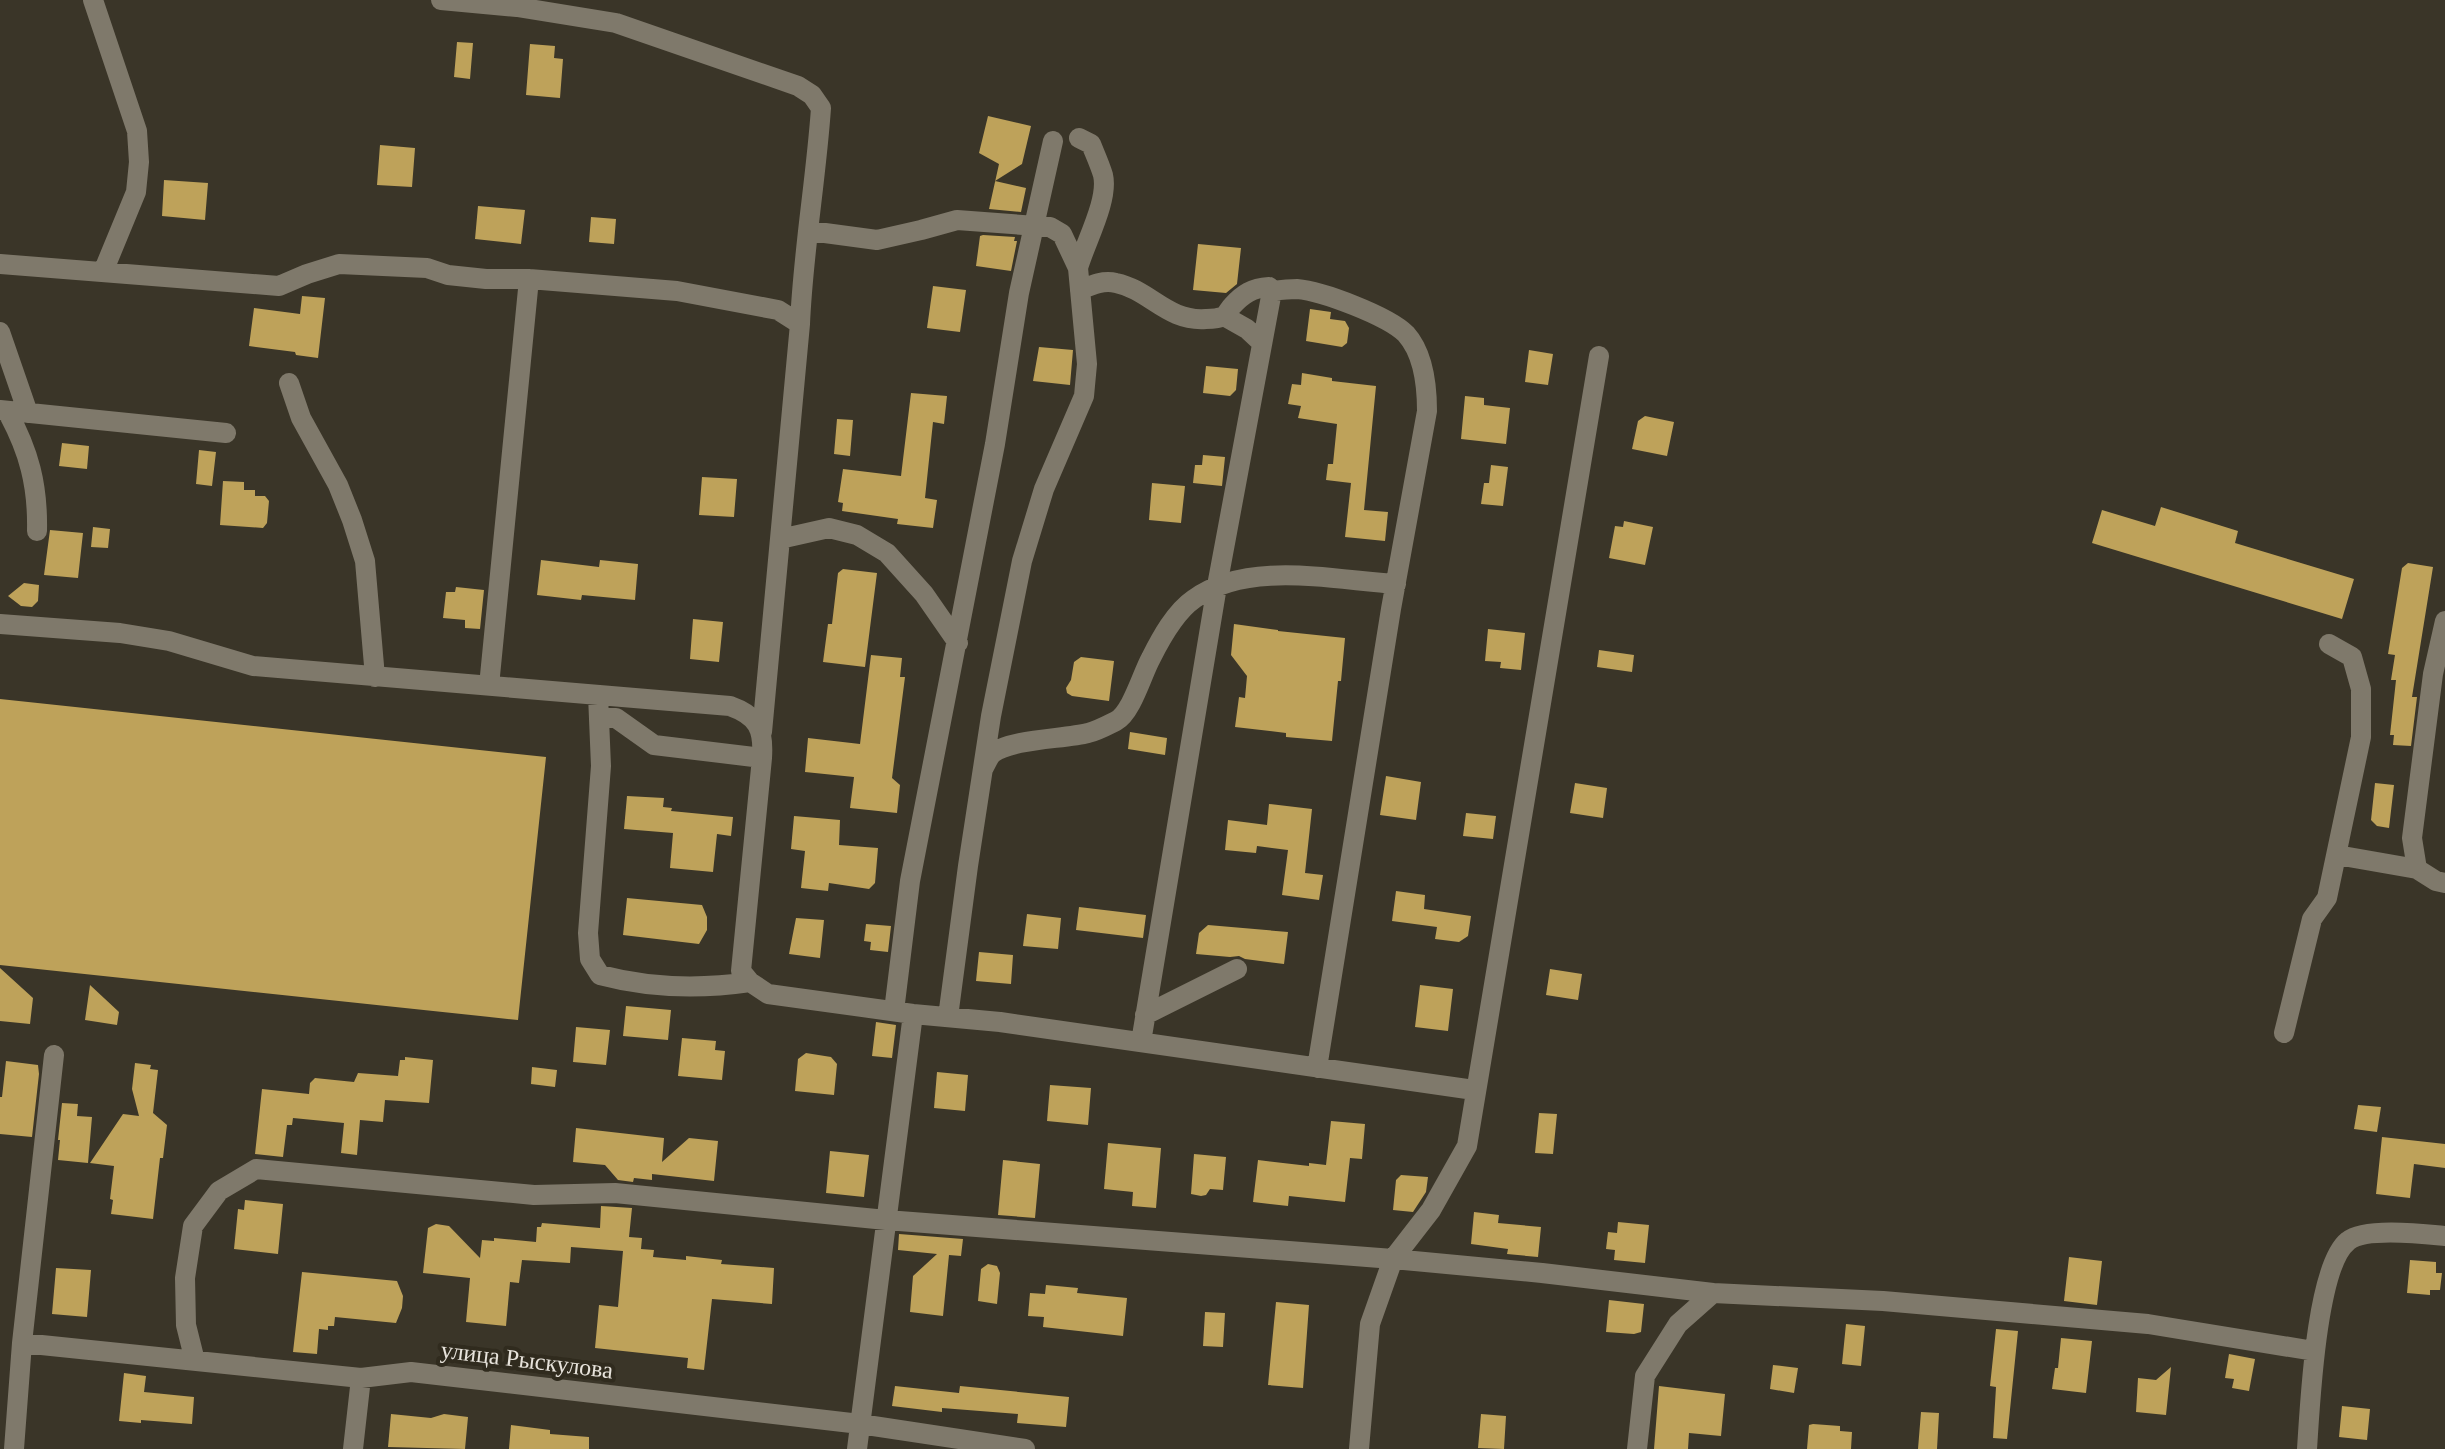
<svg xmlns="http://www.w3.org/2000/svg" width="2445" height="1449" viewBox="0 0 2445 1449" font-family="Georgia,serif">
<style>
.building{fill:#bea25a}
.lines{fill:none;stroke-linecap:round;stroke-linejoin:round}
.minor{stroke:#7f796b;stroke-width:20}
.labels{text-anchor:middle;stroke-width:8;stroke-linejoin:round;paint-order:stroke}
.street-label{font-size:24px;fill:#e7e3db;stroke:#302b1e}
</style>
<rect width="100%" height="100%" fill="#3a3528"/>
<!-- building -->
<path class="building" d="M 457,42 L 473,43 L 470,79 L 454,77 Z
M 530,44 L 555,46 L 554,58 L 563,59 L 560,98 L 526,95 Z
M 988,116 L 1031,126 L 1022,164 L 995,181 L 1026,188 L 1021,212 L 989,209 L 999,164 L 979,153 Z
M 380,145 L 415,148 L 412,187 L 377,185 Z
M 164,180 L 208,183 L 205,220 L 162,216 Z
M 478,206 L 525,210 L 521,244 L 475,239 Z
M 591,217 L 616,219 L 614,244 L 589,242 Z
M 983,235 L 1015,237 L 1014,241 L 1017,241 L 1011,271 L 976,266 L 980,236 Z
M 1198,244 L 1241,248 L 1237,284 L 1226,293 L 1193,290 Z
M 933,286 L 966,290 L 960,332 L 927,328 Z
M 302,296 L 325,298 L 318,358 L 296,355 L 295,352 L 249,346 L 254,308 L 300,314 Z
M 1310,309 L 1331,312 L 1330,319 L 1345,321 L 1349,328 L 1347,343 L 1342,347 L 1306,341 Z
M 1039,347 L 1073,350 L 1070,385 L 1033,381 Z
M 1529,350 L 1553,354 L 1548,385 L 1525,382 Z
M 1206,366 L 1238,369 L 1236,390 L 1230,396 L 1203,393 Z
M 1302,373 L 1332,378 L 1332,381 L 1376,386 L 1364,510 L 1388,512 L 1385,541 L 1345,537 L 1351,483 L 1326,480 L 1328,464 L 1333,464 L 1337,424 L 1298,418 L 1301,406 L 1288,404 L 1292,384 L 1301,385 Z
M 911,393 L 947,396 L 944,424 L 933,422 L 925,498 L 937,500 L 933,528 L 897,524 L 898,519 L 842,511 L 843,503 L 838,502 L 843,469 L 901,476 Z
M 1465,396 L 1484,398 L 1484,405 L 1510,408 L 1506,444 L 1461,439 Z
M 1645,416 L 1674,422 L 1667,456 L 1632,449 L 1638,421 Z
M 837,419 L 853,420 L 850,456 L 834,454 Z
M 62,443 L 89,446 L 87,469 L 59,466 Z
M 199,450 L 216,452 L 212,486 L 196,484 Z
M 1203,455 L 1225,457 L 1222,486 L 1193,483 L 1195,465 L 1202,465 Z
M 1491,465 L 1508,467 L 1503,506 L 1481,504 L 1484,483 L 1489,483 Z
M 702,477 L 737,479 L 734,517 L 699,515 Z
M 223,481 L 244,482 L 244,490 L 255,490 L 255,496 L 265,496 L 269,501 L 267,523 L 263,528 L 220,525 Z
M 1152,483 L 1185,486 L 1181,523 L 1149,520 Z
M 2161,507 L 2238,531 L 2235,543 L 2354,579 L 2342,619 L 2092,543 L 2102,510 L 2155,526 Z
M 1624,521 L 1653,527 L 1645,565 L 1609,558 L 1615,526 L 1623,527 Z
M 93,527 L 110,529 L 108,548 L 91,547 Z
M 50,530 L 83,533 L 78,578 L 44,575 Z
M 541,560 L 599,567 L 600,560 L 638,564 L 635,600 L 582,595 L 581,600 L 537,595 Z
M 2408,563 L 2433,567 L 2412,697 L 2417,697 L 2411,746 L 2393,745 L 2394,735 L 2390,735 L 2396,680 L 2391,680 L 2395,655 L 2388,654 L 2402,568 Z
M 843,569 L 877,573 L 865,667 L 823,662 L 828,624 L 832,624 L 838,573 Z
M 24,583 L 39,585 L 38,601 L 32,607 L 21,606 L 8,596 Z
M 456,587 L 484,590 L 480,629 L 465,628 L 465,620 L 443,618 L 446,592 L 455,592 Z
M 693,619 L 723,622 L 719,662 L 690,659 Z
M 1234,624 L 1278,630 L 1278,631 L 1345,638 L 1341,681 L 1338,681 L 1332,741 L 1286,737 L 1286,733 L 1235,727 L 1239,697 L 1245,698 L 1247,676 L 1231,655 Z
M 1488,629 L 1525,633 L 1521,670 L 1500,668 L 1501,662 L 1485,661 Z
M 1599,650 L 1634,655 L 1632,672 L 1597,667 Z
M 871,655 L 902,658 L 900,677 L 905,677 L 892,778 L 900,785 L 897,813 L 850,808 L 854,777 L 805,772 L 808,738 L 860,744 Z
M 1081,657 L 1114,661 L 1109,701 L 1072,696 L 1067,693 L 1066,688 L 1071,680 L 1074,662 Z
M 0,699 L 546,757 L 518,1020 L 0,965 Z
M 1130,732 L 1167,738 L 1165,755 L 1128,749 Z
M 1386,776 L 1421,782 L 1416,820 L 1380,815 Z
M 1575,783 L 1607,788 L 1603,818 L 1570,813 Z
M 2375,783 L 2394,785 L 2389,828 L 2377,826 L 2371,820 Z
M 627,796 L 664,798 L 663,807 L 672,808 L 671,811 L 733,817 L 731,836 L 717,834 L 713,872 L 670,868 L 673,833 L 624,829 Z
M 1269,804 L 1312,809 L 1305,873 L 1323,875 L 1319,900 L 1282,895 L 1288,850 L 1257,846 L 1256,853 L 1225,850 L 1228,820 L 1267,825 Z
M 1466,813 L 1496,816 L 1493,839 L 1463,836 Z
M 794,816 L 840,820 L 839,845 L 878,848 L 875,883 L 869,889 L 829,883 L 828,891 L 801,888 L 805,851 L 791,849 Z
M 1396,891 L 1425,895 L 1424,909 L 1471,916 L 1468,936 L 1459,942 L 1435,939 L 1437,927 L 1392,921 Z
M 627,898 L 702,905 L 707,917 L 707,930 L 699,944 L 623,935 Z
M 1079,907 L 1146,915 L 1143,938 L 1076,930 Z
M 1027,914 L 1061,918 L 1058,949 L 1023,946 Z
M 796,918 L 824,920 L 820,958 L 789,954 Z
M 866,924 L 891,926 L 888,952 L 870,950 L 871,942 L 864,941 Z
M 1208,925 L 1288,932 L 1284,964 L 1245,959 L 1239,956 L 1230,957 L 1196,954 L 1199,933 Z
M 979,952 L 1013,955 L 1011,984 L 976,981 Z
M 0,968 L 33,998 L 30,1024 L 0,1021 Z
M 1550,969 L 1582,974 L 1578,1000 L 1546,995 Z
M 90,985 L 119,1012 L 117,1025 L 85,1020 Z
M 1420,985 L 1453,989 L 1448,1031 L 1415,1027 Z
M 626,1006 L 671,1010 L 668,1040 L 623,1036 Z
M 876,1022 L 896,1025 L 892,1058 L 872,1056 Z
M 576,1027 L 610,1030 L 606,1065 L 573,1062 Z
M 682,1038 L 716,1041 L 715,1050 L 725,1051 L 722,1080 L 678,1076 Z
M 806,1053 L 831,1057 L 837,1064 L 834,1095 L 795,1091 L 798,1059 Z
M 405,1057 L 433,1060 L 429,1103 L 385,1100 L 383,1122 L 360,1120 L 357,1155 L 341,1153 L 344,1123 L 293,1118 L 292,1125 L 287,1125 L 283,1157 L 255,1154 L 262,1089 L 309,1094 L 310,1083 L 315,1078 L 354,1082 L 358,1073 L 398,1076 L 400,1060 L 405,1060 Z
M 6,1061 L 38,1065 L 39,1074 L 32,1137 L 0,1134 L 0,1097 L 2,1097 Z
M 135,1063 L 151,1065 L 150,1069 L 158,1070 L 153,1113 L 167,1125 L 163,1158 L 160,1158 L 153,1219 L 111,1214 L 113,1200 L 110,1199 L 114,1166 L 90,1163 L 123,1114 L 139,1116 L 132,1089 Z
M 532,1067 L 557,1070 L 555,1087 L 531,1084 Z
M 937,1072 L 968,1075 L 965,1111 L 934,1108 Z
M 1050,1085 L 1091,1088 L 1088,1125 L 1047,1121 Z
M 62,1103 L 78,1104 L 77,1116 L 92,1117 L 88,1163 L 58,1160 L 60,1140 L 58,1140 Z
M 2358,1105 L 2381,1107 L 2377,1132 L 2354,1129 Z
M 1539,1113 L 1557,1114 L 1553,1154 L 1535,1153 Z
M 1331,1121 L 1365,1124 L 1362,1159 L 1350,1158 L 1345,1202 L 1289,1196 L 1288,1206 L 1253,1202 L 1258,1160 L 1309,1166 L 1309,1163 L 1326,1165 Z
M 576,1128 L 664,1138 L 662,1162 L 689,1138 L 718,1141 L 714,1181 L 652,1174 L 652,1180 L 634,1178 L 633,1182 L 618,1180 L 605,1165 L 573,1162 Z
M 2382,1137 L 2445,1144 L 2445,1168 L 2414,1164 L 2410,1198 L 2376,1194 Z
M 1108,1143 L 1161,1148 L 1156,1208 L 1132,1206 L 1133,1192 L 1104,1189 Z
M 830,1151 L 869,1155 L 864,1197 L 826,1193 Z
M 1194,1154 L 1226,1157 L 1223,1190 L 1210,1189 L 1206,1195 L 1201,1196 L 1191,1194 Z
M 1003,1160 L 1040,1164 L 1035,1218 L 998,1215 Z
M 1401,1175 L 1428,1177 L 1426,1192 L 1413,1212 L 1393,1210 L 1396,1180 Z
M 245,1200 L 283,1204 L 278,1254 L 234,1249 L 238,1209 L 244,1210 Z
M 601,1206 L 632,1208 L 629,1237 L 642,1238 L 641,1249 L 654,1250 L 653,1257 L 686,1260 L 686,1256 L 722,1260 L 721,1264 L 774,1268 L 772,1304 L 712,1299 L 704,1370 L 687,1368 L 688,1358 L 595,1348 L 599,1305 L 618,1307 L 623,1251 L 571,1247 L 570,1263 L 522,1260 L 519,1283 L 510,1282 L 506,1326 L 466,1322 L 470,1278 L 423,1273 L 428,1228 L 436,1224 L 449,1226 L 480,1258 L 482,1240 L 494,1241 L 494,1238 L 536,1242 L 537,1227 L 541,1227 L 542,1223 L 600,1228 Z
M 1474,1212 L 1499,1215 L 1498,1223 L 1541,1227 L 1538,1257 L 1507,1254 L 1508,1249 L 1471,1244 Z
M 1618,1222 L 1649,1225 L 1645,1263 L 1614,1260 L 1615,1250 L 1606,1249 L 1608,1232 L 1617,1233 Z
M 899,1234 L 963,1239 L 961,1256 L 949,1255 L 943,1316 L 910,1312 L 913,1276 L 937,1254 L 898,1250 Z
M 2069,1257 L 2102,1261 L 2097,1305 L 2064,1301 Z
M 2410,1260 L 2436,1262 L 2436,1273 L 2442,1273 L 2440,1290 L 2430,1290 L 2430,1295 L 2407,1293 Z
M 988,1264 L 997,1266 L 1000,1273 L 997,1304 L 978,1301 L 981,1269 Z
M 56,1268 L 91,1270 L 87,1317 L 52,1314 Z
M 302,1272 L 397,1281 L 403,1296 L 402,1308 L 396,1323 L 335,1317 L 334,1326 L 328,1326 L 328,1330 L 319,1329 L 317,1354 L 293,1352 Z
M 1046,1285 L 1078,1288 L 1077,1293 L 1127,1298 L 1123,1336 L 1043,1327 L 1044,1317 L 1028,1316 L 1030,1293 L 1045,1294 Z
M 1609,1300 L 1644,1304 L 1641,1332 L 1634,1334 L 1606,1332 Z
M 1276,1302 L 1309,1305 L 1303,1388 L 1268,1385 Z
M 1205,1312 L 1225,1313 L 1223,1347 L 1203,1346 Z
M 1846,1324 L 1865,1326 L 1861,1366 L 1842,1364 Z
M 1996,1329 L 2018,1331 L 2007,1439 L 1993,1438 L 1996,1387 L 1990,1386 Z
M 2061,1338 L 2092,1341 L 2086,1393 L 2052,1389 L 2055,1368 L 2058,1368 Z
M 2229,1354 L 2255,1359 L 2249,1391 L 2232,1388 L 2234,1379 L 2225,1378 Z
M 1773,1365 L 1798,1368 L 1794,1393 L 1770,1389 Z
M 2171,1367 L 2166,1415 L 2136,1412 L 2138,1378 L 2156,1380 Z
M 124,1373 L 146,1376 L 144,1392 L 194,1397 L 192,1424 L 141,1420 L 141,1423 L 119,1421 Z
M 895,1386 L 959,1393 L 960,1386 L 1069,1397 L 1066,1427 L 1017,1423 L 1018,1414 L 942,1408 L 942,1412 L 892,1406 Z
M 1659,1386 L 1725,1394 L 1721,1436 L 1689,1433 L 1688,1449 L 1654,1449 Z
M 2342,1406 L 2370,1409 L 2367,1440 L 2339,1437 Z
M 1921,1412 L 1939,1413 L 1937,1449 L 1918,1449 Z
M 391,1414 L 431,1418 L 444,1414 L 468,1417 L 465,1449 L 388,1447 Z
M 1481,1414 L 1506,1416 L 1504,1449 L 1478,1448 Z
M 1813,1424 L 1840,1426 L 1840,1431 L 1852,1432 L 1851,1449 L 1807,1449 L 1809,1425 Z
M 511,1425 L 550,1430 L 550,1434 L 589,1437 L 589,1449 L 509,1449 Z"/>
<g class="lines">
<!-- minor -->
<path class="minor" d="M 93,0 L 137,131 L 139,162 L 136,192 L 103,272
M 441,0 L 517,7 L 616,23 L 798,86 L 812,95 L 821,108 C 816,180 803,252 800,324 L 762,732
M 810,231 L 877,240 L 921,230 L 957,220 L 1050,227 L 1062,234 L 1078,268 L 1087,364 L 1084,396 L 1044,489 L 1022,561 L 991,716 L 968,866 L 948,1017
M 0,264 L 279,286 L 307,274 L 339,264 L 427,268 L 448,275 L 486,279 L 529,279 L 677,291 L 778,310 L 800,324
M 1078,268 C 1085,243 1109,200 1103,175 C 1100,165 1095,154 1091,144 L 1079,138
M 1080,290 C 1092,285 1103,280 1116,283 C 1150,290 1167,322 1206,319 C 1211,319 1220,318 1224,316 C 1228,313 1229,309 1232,306 C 1243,294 1252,288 1269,287 L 1272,291 C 1280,290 1289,289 1297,289 C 1322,291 1388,316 1406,334 C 1424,354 1427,386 1427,411 L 1391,609 L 1317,1068
M 1224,316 L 1247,329 L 1262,343
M 0,332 L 28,413
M 289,383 L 301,418 L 338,485 L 352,520 L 365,561 L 375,677
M 0,410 L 226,433
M 7,411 C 29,451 38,485 37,531
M 780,539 L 829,528 L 857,535 L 887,553 L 924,594 L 958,643
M 0,624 L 120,633 L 169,641 L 253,666 L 730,706 C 758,716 764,729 762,758 L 741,971 L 750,982 L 768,994 L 913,1014 L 1000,1022 L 1474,1090
M 489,686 L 529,279
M 598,695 L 601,766 L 588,933 L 590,959 L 600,975 C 649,988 701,989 750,982
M 599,718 L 616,718 L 654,745 L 762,758
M 983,769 C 986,764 989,756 993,753 C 1011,739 1065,739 1088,733 C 1097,731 1108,725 1116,721 C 1132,712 1142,674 1151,658 C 1161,638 1175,612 1194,599 C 1248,560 1333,580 1396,584
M 2337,855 L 2417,869 L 2436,881 L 2445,883
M 2417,869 L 2412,838 L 2433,674 L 2445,621
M 894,1011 L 910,881 L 995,444 L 1019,293 L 1053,141
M 1145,1015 L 1237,969
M 2284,1033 L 2312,919 L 2327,898 L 2361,737 L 2361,689 L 2352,657 L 2329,644
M 1141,1042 L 1217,586 L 1272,291
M 22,1343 L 361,1378 L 411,1372 L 860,1424 L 1025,1449
M 195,1361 L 186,1325 L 185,1278 L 193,1226 L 219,1191 L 256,1169 L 534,1195 L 615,1193 L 886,1220 L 1393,1259 L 1542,1273 L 1713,1293
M 14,1449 L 22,1343 L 54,1055
M 353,1449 L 361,1378
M 857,1449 L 913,1014
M 1359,1449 L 1370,1324 L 1393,1259 L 1431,1210 L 1467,1146 L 1599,356
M 1637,1449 L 1645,1376 L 1678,1324 L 1713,1293 L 1883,1301 L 2148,1324 L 2314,1351
M 2307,1449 C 2310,1406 2316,1266 2348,1241 C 2365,1227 2424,1234 2445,1236"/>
</g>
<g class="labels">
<!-- street labels -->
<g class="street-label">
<text transform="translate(527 1360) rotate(7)" y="8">улица Рыскулова</text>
</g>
</g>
</svg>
